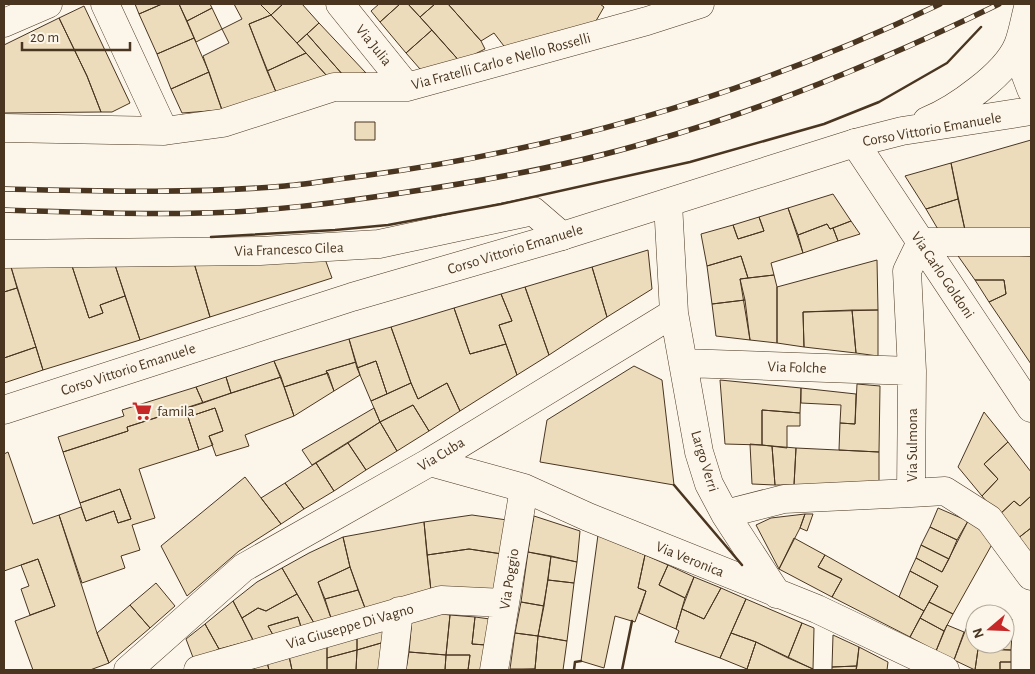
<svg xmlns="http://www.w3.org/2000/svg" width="1035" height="674" viewBox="0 0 1035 674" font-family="'Alegreya Sans',sans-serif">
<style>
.building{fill:#ecdcbc;stroke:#4a3520}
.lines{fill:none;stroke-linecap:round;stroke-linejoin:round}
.minor-casing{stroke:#4a3520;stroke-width:29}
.major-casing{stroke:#4a3520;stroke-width:29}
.minor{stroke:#fbf6e9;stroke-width:28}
.major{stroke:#fbf6e9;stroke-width:28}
.rail-casing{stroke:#4a3520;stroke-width:5.5}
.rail{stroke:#fbf6e9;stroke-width:4;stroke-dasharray:11;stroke-linecap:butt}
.wall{stroke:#4a3520;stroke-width:2.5}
.labels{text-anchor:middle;stroke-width:4;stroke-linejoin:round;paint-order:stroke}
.street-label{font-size:15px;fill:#4a3520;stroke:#fbf6e9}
.poi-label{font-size:15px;fill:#4a3520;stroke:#fbf6e9;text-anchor:start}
</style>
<rect width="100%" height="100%" fill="#fbf6e9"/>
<!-- building -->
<path class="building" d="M 135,4 L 162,4 L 139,14 Z
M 162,4 L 179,4 L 194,38 L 157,54 L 139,14 Z
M 179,4 L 210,4 L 212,8 L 187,21 Z
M 234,4 L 260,4 L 271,15 L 249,24 L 276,92 L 222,110 L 203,56 L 229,43 L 222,29 L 242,19 Z
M 260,4 L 283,4 L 271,15 Z
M 283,4 L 302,4 L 319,23 L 297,43 L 271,15 Z
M 379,4 L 400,4 L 380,22 L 371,11 Z
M 400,4 L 408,4 L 432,30 L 406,53 L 380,22 Z
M 408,4 L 435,4 L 420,17 Z
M 435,4 L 448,4 L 481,41 L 485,49 L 475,54 L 462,64 L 420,17 Z
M 448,4 L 600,4 L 604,7 L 593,26 L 510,54 L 494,33 L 481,41 Z
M 84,6 L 130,103 L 112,112 L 101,112 L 87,76 L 59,18 Z
M 212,8 L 222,29 L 196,42 L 187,21 Z
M 271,15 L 306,53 L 267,71 L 249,24 Z
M 59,18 L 87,76 L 101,112 L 4,113 L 4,45 Z
M 319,23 L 366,73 L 343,75 L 307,34 Z
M 432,30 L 462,64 L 420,69 L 406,53 Z
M 307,34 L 343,75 L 327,76 L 297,43 Z
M 194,38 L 209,72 L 171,89 L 157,54 Z
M 306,53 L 327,76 L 276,92 L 267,71 Z
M 209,72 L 222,110 L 182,113 L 171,89 Z
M 355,122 L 375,122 L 375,140 L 355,140 Z
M 1031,140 L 1031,230 L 965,230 L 951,163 Z
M 951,163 L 958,199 L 926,209 L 905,176 Z
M 833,194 L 851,221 L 830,229 L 827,224 L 798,235 L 788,208 Z
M 958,199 L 965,230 L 939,231 L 926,209 Z
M 788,208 L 803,253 L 771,263 L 774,275 L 748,278 L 741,256 L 707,266 L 701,234 L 733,225 L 738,239 L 764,231 L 759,217 Z
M 759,217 L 764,231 L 738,239 L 733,225 Z
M 851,221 L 860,234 L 838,241 L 833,228 Z
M 827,224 L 830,229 L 833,228 L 838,241 L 803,253 L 798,235 Z
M 648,250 L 652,289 L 607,317 L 592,267 Z
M 956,253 L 1031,256 L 1031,364 L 989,302 L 1006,294 L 1004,280 L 975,280 Z
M 741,256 L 748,278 L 740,279 L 745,300 L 712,304 L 707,266 Z
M 325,259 L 332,278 L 210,317 L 194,263 Z
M 877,260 L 878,310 L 803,312 L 804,347 L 777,343 L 777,287 Z
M 194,263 L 210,317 L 140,340 L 115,265 Z
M 115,265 L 125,296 L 100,305 L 103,313 L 89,318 L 72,266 Z
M 72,266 L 89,318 L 103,313 L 100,305 L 125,296 L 140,340 L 43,370 L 11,267 Z
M 4,267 L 11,267 L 17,288 L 4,292 Z
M 592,267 L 607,317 L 549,355 L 525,287 Z
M 774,275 L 777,287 L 777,343 L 750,340 L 740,279 Z
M 975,280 L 1004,280 L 1006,294 L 989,302 Z
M 525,287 L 549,355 L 517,375 L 499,325 L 512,321 L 501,294 Z
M 17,288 L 36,347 L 4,358 L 4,292 Z
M 501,294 L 512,321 L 499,325 L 506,344 L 470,354 L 454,308 Z
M 745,300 L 750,340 L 716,336 L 712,304 Z
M 454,308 L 470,354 L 506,344 L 517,375 L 460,411 L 447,383 L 418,399 L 411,383 L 391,327 Z
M 852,310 L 878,310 L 878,356 L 856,353 Z
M 852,310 L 856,353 L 804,347 L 803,312 Z
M 391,327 L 411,383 L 387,394 L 376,361 L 357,368 L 349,339 Z
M 349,339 L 356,362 L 326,371 L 328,373 L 284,387 L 274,361 Z
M 36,347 L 43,370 L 4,383 L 4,358 Z
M 274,361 L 281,377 L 231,393 L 226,377 Z
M 376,361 L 387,394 L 371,401 L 357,368 Z
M 356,362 L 360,375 L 334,391 L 326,371 Z
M 634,366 L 662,380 L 674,485 L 540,462 L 547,420 Z
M 328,373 L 334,391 L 294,416 L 284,387 Z
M 226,377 L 231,393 L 203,403 L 196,387 Z
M 281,377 L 294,416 L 245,435 L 249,446 L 216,456 L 209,436 L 223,431 L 215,408 L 188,417 L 199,450 L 139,469 L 155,518 L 132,525 L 140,550 L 121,556 L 125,568 L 82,583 L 59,515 L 81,507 L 86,521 L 114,511 L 118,523 L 131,519 L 120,489 L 80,503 L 63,452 L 128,431 L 127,427 Z
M 720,380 L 801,388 L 800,413 L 762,410 L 762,445 L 725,444 Z
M 411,383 L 418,399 L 447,383 L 460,411 L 429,431 L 413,405 L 380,422 L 371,401 Z
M 857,384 L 880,386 L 879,452 L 839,450 L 840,423 L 855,424 Z
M 196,387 L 203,403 L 127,427 L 128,431 L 63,452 L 58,437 L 124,416 L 122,410 Z
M 801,388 L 856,394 L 855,424 L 840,423 L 841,405 L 801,403 Z
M 413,405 L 429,431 L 397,451 L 380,422 Z
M 215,408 L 223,431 L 209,436 L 213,445 L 199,450 L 188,417 Z
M 374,408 L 380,422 L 312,465 L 302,450 Z
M 762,410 L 800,413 L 800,426 L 787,426 L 787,448 L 762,445 Z
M 984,412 L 1008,442 L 984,464 L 998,479 L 982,496 L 958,467 Z
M 380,422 L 397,451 L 366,470 L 348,443 Z
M 1008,442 L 1031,472 L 1031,496 L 1020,506 L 1014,501 L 998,516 L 982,496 L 998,479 L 984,464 Z
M 348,443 L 366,470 L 334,491 L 316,463 Z
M 750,444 L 772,446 L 775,485 L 752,484 Z
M 772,446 L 796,448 L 794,485 L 775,485 Z
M 796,448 L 879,452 L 879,486 L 794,485 Z
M 8,452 L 33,524 L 59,515 L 97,633 L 109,663 L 90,670 L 33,670 L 15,621 L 55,606 L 38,559 L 4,571 L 4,454 Z
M 316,463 L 334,491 L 304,509 L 285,483 Z
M 245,477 L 281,524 L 239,551 L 187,596 L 161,546 Z
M 285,483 L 304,509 L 281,524 L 261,498 Z
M 120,489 L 131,519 L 118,523 L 114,511 L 86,521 L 80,503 Z
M 1031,496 L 1031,528 L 1017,539 L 998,516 L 1014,501 L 1020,506 Z
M 938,508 L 968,521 L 957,540 L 930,527 Z
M 805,514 L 813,514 L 807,531 L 800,528 Z
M 805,514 L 800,528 L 779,569 L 756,525 L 771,518 Z
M 472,515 L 507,520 L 502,554 L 469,549 L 427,555 L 424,522 Z
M 534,516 L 580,531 L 577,562 L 528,552 Z
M 968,521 L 995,539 L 953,614 L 929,602 L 938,586 L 910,571 L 916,558 L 942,572 Z
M 424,522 L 431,591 L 365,608 L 350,567 L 343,537 Z
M 930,527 L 957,540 L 949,559 L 921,545 Z
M 1031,528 L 1031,556 L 1017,539 Z
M 598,535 L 645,555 L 638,588 L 646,591 L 635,622 L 615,616 L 604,668 L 581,661 Z
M 343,537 L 350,567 L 318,582 L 331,618 L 314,623 L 282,568 L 309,553 Z
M 794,538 L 825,555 L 818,567 L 842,579 L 832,597 L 779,569 Z
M 921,545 L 949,559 L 942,572 L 916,558 Z
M 469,549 L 502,554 L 495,593 L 431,591 L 427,555 Z
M 528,552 L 551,556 L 544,606 L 521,602 Z
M 645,555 L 668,565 L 659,585 L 685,598 L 676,629 L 639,613 L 646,591 L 638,588 Z
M 825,555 L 924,611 L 910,637 L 832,597 L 842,579 L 818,567 Z
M 551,556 L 577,562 L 574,583 L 548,580 Z
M 38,559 L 55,606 L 30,615 L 21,589 L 29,586 L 21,565 Z
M 668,565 L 694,577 L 685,598 L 659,585 Z
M 350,567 L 358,590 L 325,599 L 318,582 Z
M 282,568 L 297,594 L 266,611 L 258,608 L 242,618 L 233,601 L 257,582 Z
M 910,571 L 938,586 L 924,611 L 899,597 Z
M 694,577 L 721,588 L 704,619 L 682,609 Z
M 548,580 L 574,583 L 567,641 L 538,636 Z
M 156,583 L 175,606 L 150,628 L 130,605 Z
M 721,588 L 746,599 L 720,658 L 675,642 L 679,631 L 676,629 L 682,609 L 704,619 Z
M 358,590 L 365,608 L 331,618 L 325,599 Z
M 297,594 L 314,623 L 301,627 L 298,617 L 268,626 L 273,635 L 253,640 L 242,618 L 258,608 L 266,611 Z
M 746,599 L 802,623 L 788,658 L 756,642 L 731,633 Z
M 233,601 L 253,640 L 219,649 L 205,624 Z
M 521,602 L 544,606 L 538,636 L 515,633 Z
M 929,602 L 953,614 L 944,631 L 920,618 Z
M 130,605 L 150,628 L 109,663 L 97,633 Z
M 434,613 L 450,615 L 446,655 L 409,652 L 412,619 Z
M 450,615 L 475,617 L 472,644 L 486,645 L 483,670 L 468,670 L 470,655 L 446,655 Z
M 298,617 L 301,627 L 273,635 L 268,626 Z
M 475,617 L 490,619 L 486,645 L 472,644 Z
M 1005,617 L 1012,619 L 1012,633 L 1005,631 Z
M 920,618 L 944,631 L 936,651 L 910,637 Z
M 969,621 L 975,623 L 975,644 L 1005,644 L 1005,631 L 1012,633 L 1011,650 L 978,649 L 975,670 L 954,660 Z
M 802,623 L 814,628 L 813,669 L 788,658 Z
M 205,624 L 219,649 L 194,660 L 186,639 Z
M 947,625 L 964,632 L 954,660 L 936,651 Z
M 390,626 L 388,641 L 357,650 L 357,635 Z
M 515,633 L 538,636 L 535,669 L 510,669 Z
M 731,633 L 756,642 L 747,669 L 720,658 Z
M 357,635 L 357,650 L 327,658 L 327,644 Z
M 833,635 L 859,647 L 857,666 L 832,667 Z
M 538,636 L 567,641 L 563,670 L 510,670 L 535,669 Z
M 388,641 L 385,670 L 356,670 L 357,650 Z
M 756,642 L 813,669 L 813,670 L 750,670 L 747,669 Z
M 327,644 L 327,670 L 292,670 L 289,656 Z
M 859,647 L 888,662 L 887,670 L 856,670 Z
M 978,649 L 1011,650 L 1011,662 L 1000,662 L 1000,670 L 975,670 Z
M 357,650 L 356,670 L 327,670 L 327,658 Z
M 409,652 L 446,655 L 445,670 L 406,670 Z
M 446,655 L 470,655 L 468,670 L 445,670 Z
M 289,656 L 292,670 L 269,670 L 267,662 Z
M 267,662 L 269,670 L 251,670 L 250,668 Z
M 1000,662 L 1011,662 L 1011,670 L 1000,670 Z
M 857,666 L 856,670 L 832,670 L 832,667 Z"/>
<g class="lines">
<defs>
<path id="minor" d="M 105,4 L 164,131
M 340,4 L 407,87
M 4,23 L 48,4
M 4,128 L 164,131 L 223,123 L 334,87 L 407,87 L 647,21 L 700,4
M 855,143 L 1031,408
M 4,254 L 260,251 L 379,244 L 533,211 L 562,236
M 674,313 L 699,452 L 709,484 L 725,514 L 777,594
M 683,363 L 912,371
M 430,462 L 524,488 L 588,517 L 817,609 L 945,670
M 911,493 L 945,491 L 989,519 L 1031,576
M 725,514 L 784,499 L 911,493 L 912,371 L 907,271 L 921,242 L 1031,242
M 128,670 L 243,568 L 430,462 L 674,313 L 668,203
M 198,670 L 441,600 L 505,603
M 392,670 L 399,611
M 494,670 L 524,488"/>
<path id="major" d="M 1018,46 L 1025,73 L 1031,89
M 927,121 C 955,110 1006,74 1018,45 C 1023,33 1025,17 1029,4
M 4,410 L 352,297 L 562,236 L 855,143 L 902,131 L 1031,111"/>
</defs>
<!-- minor casing -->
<use href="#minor" class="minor-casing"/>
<!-- major casing -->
<use href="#major" class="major-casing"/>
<!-- minor -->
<use href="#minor" class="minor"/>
<!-- major -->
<use href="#major" class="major"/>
<defs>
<path id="rail" d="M 4,189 C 97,191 191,194 285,186 C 311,184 336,179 362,176 C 565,149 756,92 940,4
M 4,210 C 69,212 135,215 200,213 C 267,212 335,203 401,193 C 484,181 568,166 649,142 C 770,108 886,59 999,4"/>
</defs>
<!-- rail casing -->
<use href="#rail" class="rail-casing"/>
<!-- rail -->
<use href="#rail" class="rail"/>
<!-- wall -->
<path class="wall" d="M 211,237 L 335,230 L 388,225 L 501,204 L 690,162 L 824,124 L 879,102 L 947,63 L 981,27
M 674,485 L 742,565
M 574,670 L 575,662 L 581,661
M 622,670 L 632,621"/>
</g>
<!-- icons -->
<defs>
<symbol id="supermarket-bare" viewBox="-9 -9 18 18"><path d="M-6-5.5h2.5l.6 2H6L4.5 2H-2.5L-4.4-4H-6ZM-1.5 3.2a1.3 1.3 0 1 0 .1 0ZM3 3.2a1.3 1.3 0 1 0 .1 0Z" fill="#c62828" stroke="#fbf6e9" stroke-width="2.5" paint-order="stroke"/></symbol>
</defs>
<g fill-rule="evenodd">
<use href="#supermarket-bare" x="128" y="397" width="28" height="28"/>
</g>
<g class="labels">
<!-- street labels -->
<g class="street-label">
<text transform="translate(374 45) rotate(51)" y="5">Via Julia</text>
<text transform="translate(501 61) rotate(-15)" y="5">Via Fratelli Carlo e Nello Rosselli</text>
<text transform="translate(932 129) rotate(-10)" y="5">Corso Vittorio Emanuele</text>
<text transform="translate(289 249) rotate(-2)" y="5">Via Francesco Cilea</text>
<text transform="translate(515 249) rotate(-17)" y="5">Corso Vittorio Emanuele</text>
<text transform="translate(943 275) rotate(56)" y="5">Via Carlo Goldoni</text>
<text transform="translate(797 367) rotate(2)" y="5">Via Folche</text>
<text transform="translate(128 369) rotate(-18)" y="5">Corso Vittorio Emanuele</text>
<text transform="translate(912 445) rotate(-90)" y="5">Via Sulmona</text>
<text transform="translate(441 454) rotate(-31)" y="5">Via Cuba</text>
<text transform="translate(705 461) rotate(73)" y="5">Largo Verri</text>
<text transform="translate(690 559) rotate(22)" y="5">Via Veronica</text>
<text transform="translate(509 579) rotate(-81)" y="5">Via Poggio</text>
<text transform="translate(350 626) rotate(-16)" y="5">Via Giuseppe Di Vagno</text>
</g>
<!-- poi labels -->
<g class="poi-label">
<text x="157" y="416">famila</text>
</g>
</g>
<!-- border -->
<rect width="1035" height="674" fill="none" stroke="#4a3520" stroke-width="10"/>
<!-- north arrow -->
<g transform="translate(990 629) rotate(251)"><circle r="24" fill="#fbf6e9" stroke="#b4a999"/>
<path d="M0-4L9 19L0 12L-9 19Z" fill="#c62828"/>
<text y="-8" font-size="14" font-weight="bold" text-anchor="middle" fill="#4a3520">N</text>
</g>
<!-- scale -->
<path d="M22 42v8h108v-8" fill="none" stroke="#4a3520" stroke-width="2.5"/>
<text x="30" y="42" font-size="15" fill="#4a3520" stroke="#fbf6e9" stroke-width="4" paint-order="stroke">20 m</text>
</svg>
